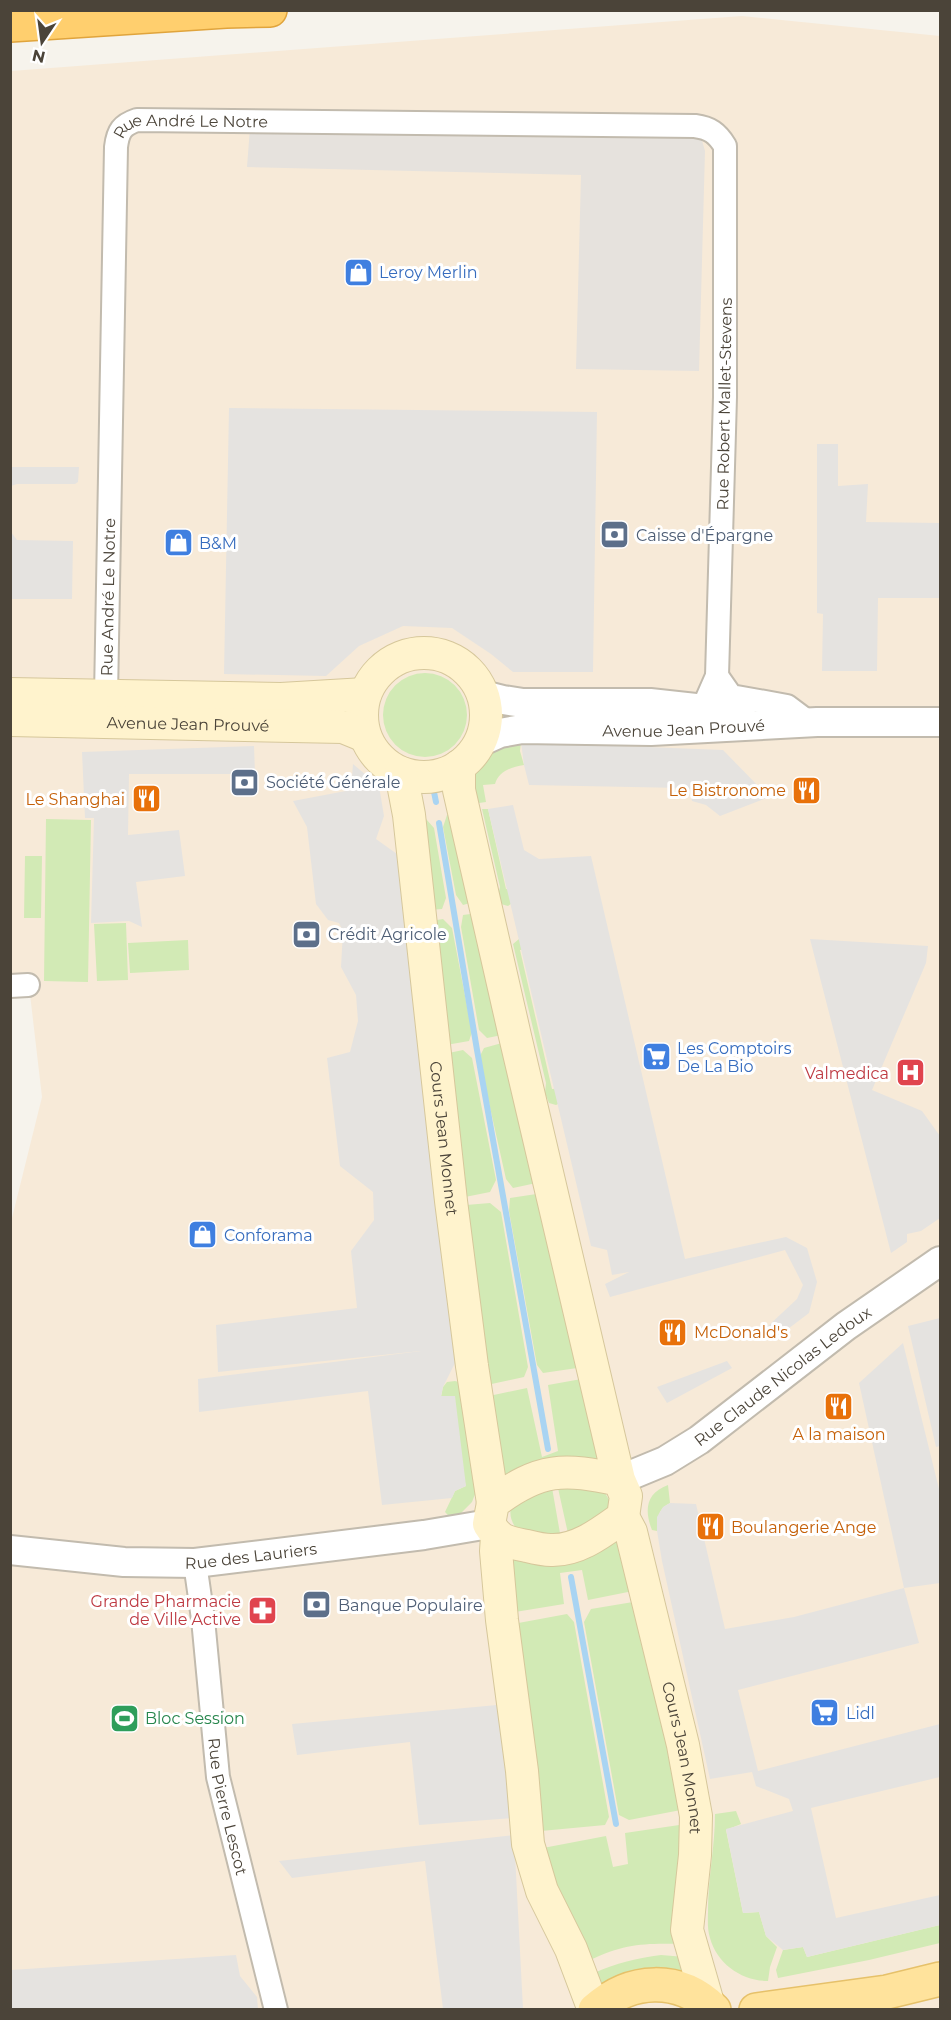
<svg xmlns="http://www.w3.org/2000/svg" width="951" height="2020" viewBox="0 0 951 2020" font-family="Montserrat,sans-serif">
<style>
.commercial{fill:#f7ead8}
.industrial{fill:#e6e2dd}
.green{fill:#d2eab5}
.parking{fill:#e5e3e0}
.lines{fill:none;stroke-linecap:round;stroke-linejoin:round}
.stream{stroke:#a9d4f2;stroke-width:6}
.minor-casing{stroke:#c2bbae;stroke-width:26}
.tertiary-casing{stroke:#c2bbae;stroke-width:32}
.secondary-casing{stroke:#d6c79b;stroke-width:34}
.primary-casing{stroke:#e6c16a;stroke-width:36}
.motorway-casing{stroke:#e0a43c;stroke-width:36}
.minor{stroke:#fff;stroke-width:22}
.tertiary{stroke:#fff;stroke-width:28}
.secondary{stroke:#fff3cd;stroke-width:32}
.primary{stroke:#ffe39c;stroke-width:33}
.motorway{stroke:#ffcf6e;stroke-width:33}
.labels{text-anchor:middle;stroke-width:6;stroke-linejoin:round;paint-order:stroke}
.street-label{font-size:16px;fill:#4b4439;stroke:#fff}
.shop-label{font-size:16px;fill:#366cbe;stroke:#fff;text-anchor:start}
.service-label{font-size:16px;fill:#4e5e75;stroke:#fff;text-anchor:start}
.food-label{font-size:16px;fill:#c56008;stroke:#fff;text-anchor:end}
.health-label{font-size:16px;fill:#be3a42;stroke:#fff;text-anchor:end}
.leisure-label{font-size:16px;fill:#27864d;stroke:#fff;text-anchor:start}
</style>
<rect width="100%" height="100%" fill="#f6f3ec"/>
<!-- commercial -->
<path class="commercial" d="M 742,16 L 940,36 L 940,2009 L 11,2009 L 10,1226 L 42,1097 L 28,977 L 11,978 L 11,71 Z"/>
<!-- industrial -->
<path class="industrial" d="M 250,128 L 701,137 L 705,151 L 699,371 L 576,369 L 581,175 L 247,167 Z"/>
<!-- green -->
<path class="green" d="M383 715a42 42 0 1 1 84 0a42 42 0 1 1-84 0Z
M 521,742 L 520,751 L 524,765 C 511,767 499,771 495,784 L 483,785 L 486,802 L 479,803 C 473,788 470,761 489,751 C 498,746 511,745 521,742 Z
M 482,809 L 488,809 L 506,889 L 519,891 L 519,898 L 508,906 L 501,904 L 498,896 L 500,887 Z
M 457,814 L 477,901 L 463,905 L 456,895 L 443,827 L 447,815 Z
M 46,819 L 91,820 L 88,982 L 44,981 Z
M 426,819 L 434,828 L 446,898 L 442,909 L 429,910 L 418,820 Z
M 25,856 L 42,856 L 41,918 L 24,918 Z
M 478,913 L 507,1034 L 487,1038 L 479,1030 L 461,927 L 463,915 Z
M 443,919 L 452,928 L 472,1032 L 469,1041 L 446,1045 L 431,921 Z
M 126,923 L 128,980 L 97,981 L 94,924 Z
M 519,939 L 528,940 L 533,948 L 520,950 L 552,1089 L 568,1088 L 564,1101 L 556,1105 L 549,1103 L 545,1093 L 546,1083 L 513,944 Z
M 188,940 L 189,970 L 130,973 L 128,943 Z
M 509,1041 L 541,1182 L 513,1188 L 506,1179 L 479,1058 L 484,1048 Z
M 463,1050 L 472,1058 L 496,1180 L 490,1192 L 465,1197 L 444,1054 Z
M 543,1193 L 584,1367 L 543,1373 L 537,1365 L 509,1211 L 510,1198 Z
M 490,1203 L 501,1212 L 528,1367 L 524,1377 L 487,1385 L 466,1205 Z
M 587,1378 L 604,1460 L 499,1479 L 489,1396 L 527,1388 L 542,1457 L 558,1451 L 548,1385 Z
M 455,1381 L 462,1383 L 472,1470 L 477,1489 L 472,1502 L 461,1513 L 450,1517 L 445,1512 L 455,1491 L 466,1486 L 441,1397 L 443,1387 L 447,1382 Z
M 556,1479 L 605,1493 L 611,1503 L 608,1515 L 569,1538 Z
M 551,1482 L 561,1539 L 517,1530 C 512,1522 509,1517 511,1507 Z
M 668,1485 L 670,1503 C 658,1509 657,1518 657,1531 L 652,1530 C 644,1510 646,1493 668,1485 Z
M 618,1536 L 638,1590 L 588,1600 L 582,1570 L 560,1573 L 564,1604 L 515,1612 L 510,1557 Z
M 639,1601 L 686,1809 L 629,1820 L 619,1815 L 584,1622 L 591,1609 Z
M 567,1614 L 574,1622 L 609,1817 L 605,1825 L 541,1831 L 513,1624 Z
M 736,1811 L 741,1824 L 726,1830 L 743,1913 L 759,1912 L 766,1936 L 777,1947 L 770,1967 L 768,1981 C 742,1981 717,1964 710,1938 C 707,1929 708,1919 708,1911 C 708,1878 715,1846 715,1814 Z
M 686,1824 L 681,1944 C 644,1943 624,1944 590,1960 L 564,1907 L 543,1848 L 606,1836 L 613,1867 L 628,1864 L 625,1833 Z
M 940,1925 L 940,1943 L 869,1960 L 778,1978 L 776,1970 L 783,1950 L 803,1947 L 807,1957 Z
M 661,1955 L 685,1957 L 689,1973 L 597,1992 L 594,1973 C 616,1963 637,1958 661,1955 Z"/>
<!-- parking -->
<path class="parking" d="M 229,408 L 597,412 L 593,672 L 513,672 L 491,654 L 452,628 L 403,626 L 359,646 L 326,676 L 224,674 Z
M 817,444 L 838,444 L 838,486 L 868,484 L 866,522 L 940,523 L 940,598 L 878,598 L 877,671 L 822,671 L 823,614 L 817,613 Z
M 11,467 L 79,467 L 78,482 L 75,484 L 17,484 L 11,486 Z
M 11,532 L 17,540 L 73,541 L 72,599 L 11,599 L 11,614 Z
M 521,742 L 723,750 L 769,797 L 720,816 L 706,805 L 692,801 L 690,793 L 683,788 L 529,785 L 524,765 Z
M 254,746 L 255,774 L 129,774 L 128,835 L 179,830 L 185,876 L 136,882 L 142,927 L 129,921 L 91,923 L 94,818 L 85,818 L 82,752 Z
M 353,764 L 379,786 L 384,816 L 376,839 L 404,859 L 464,1345 L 443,1387 L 441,1396 L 455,1396 L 466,1486 L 455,1491 L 452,1498 L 382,1505 L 368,1391 L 199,1412 L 198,1379 L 421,1351 L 218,1372 L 216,1325 L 357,1308 L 351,1251 L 374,1220 L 373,1192 L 340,1166 L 327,1058 L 350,1052 L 358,1021 L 356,995 L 341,967 L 343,931 L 339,923 L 328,920 L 316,904 L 307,827 L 293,801 L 351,790 Z
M 513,805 L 524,850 L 539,859 L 591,856 L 685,1259 L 786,1237 L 807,1248 L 817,1282 L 809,1313 L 776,1338 L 767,1327 L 797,1299 L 803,1285 L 785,1250 L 610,1297 L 605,1284 L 629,1272 L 612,1275 L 607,1250 L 591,1246 L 488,809 Z
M 810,939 L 928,946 L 926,963 L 872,1090 L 922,1111 L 940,1136 L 940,1218 L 921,1231 L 907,1234 L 907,1242 L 891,1253 Z
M 940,1318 L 940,1446 L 936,1447 L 908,1326 Z
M 903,1343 L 940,1493 L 940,1583 L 904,1588 L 919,1643 L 738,1690 L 758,1771 L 940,1724 L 940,1777 L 811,1808 L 836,1918 L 940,1895 L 940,1925 L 807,1957 L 803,1947 L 783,1950 L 766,1936 L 759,1912 L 743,1913 L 726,1829 L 793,1811 L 789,1799 L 756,1786 L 752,1772 L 710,1779 L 662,1561 L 657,1531 L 657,1517 L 663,1507 L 670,1503 L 696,1504 L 725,1629 L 794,1617 L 904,1588 L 859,1383 Z
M 727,1361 L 732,1368 L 667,1403 L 657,1387 Z
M 497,1705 L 514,1818 L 419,1825 L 410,1742 L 297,1755 L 292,1724 Z
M 514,1835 L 523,2009 L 443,2009 L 425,1861 L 292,1878 L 279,1861 Z
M 236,1955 L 240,1976 L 257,1997 L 258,2009 L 11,2009 L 11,1970 Z"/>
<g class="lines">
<!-- stream -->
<path class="stream" d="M 434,792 L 436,802
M 439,823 L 477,1050 L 548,1449
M 571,1577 L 616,1824"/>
<defs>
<g id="minor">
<path d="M 717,676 L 731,696 L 787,706 L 807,721"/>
<path id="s1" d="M 106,696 L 116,147 C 118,131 122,125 137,120 L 695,126 C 710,128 717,133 725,146 L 725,397 L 717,676 L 706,701 L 705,709"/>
<path d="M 10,986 L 28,985"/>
<path id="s2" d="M 195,1563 L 203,1619 L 218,1777 L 276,2010"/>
</g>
<g id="tertiary">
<path d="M 483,695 L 503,700 L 523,703 L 650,703 L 741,713"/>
<path id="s3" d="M 480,742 L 500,733 L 522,729 L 651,731 L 817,722 L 940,722"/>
<path id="s4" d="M 619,1480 L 665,1461 L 699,1440 L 846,1326 L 940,1261"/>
<path id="s5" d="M 10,1550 L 124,1562 L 195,1563 L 424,1535 L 489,1524"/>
</g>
<g id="secondary">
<circle cx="424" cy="715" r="62"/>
<path d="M 10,694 L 281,699 L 365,694"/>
<path id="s6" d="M 10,720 L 343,727 L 365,736"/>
<path d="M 459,766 L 459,790 L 515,1036 L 619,1480 L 626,1496 L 623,1517 C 602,1532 578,1551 551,1550 C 543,1550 535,1548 527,1546 C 507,1542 500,1542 489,1524 L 493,1503 C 540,1467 564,1468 619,1480"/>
<path id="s7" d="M 401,773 L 409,815 L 451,1201 L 472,1366 L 493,1503"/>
<path id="s8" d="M 623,1517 L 631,1532 L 683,1745 L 696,1816 L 695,1855 L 687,1930 L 708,2003"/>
<path d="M 497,1537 L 496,1551 L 502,1620 L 522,1771 L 528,1844 L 542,1891 L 571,1949 L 594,2010"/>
</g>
<path id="primary" d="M 595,2010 C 630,1978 679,1975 714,2010
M 756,2010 L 887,1992 L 940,1979"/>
<path id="motorway" d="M 10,25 L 226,11 L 270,10"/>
</defs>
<!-- minor casing -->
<use href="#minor" class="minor-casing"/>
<!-- tertiary casing -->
<use href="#tertiary" class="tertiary-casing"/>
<!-- secondary casing -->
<use href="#secondary" class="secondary-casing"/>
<!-- primary casing -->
<use href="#primary" class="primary-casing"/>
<!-- motorway casing -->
<use href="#motorway" class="motorway-casing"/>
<!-- minor -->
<use href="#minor" class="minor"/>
<!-- tertiary -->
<use href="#tertiary" class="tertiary"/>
<!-- secondary -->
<use href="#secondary" class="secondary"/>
<!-- primary -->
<use href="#primary" class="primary"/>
<!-- motorway -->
<use href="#motorway" class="motorway"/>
</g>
<!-- icons -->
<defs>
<symbol id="shop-square" viewBox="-11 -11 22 22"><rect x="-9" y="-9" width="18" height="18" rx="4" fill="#3f7fe0" stroke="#fff"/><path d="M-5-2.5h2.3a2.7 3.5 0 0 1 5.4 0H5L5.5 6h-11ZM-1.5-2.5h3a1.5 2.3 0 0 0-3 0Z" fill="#fff"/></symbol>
<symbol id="bank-square" viewBox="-11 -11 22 22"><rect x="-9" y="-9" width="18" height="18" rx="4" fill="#5c6f8a" stroke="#fff"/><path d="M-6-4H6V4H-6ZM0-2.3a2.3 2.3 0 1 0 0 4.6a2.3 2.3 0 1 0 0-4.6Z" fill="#fff"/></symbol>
<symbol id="restaurant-square" viewBox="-11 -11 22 22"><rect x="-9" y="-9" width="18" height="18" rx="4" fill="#e8710a" stroke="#fff"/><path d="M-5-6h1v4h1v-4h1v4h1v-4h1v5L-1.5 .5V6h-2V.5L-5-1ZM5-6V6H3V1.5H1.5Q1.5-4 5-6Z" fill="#fff"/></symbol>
<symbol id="supermarket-square" viewBox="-11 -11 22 22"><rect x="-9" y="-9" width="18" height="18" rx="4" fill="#3f7fe0" stroke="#fff"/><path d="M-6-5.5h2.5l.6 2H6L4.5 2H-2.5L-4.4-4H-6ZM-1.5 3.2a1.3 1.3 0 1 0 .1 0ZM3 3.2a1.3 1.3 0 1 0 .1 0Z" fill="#fff"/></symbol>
<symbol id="hospital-square" viewBox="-11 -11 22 22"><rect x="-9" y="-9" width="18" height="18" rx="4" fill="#e0444e" stroke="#fff"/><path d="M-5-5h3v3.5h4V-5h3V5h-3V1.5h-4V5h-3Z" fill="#fff"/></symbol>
<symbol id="pharmacy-square" viewBox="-11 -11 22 22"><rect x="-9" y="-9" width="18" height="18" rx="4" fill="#e0444e" stroke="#fff"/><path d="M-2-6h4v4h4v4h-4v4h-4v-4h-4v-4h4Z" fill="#fff"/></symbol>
<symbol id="stadium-square" viewBox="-11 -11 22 22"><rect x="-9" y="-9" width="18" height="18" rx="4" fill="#2e9e5b" stroke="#fff"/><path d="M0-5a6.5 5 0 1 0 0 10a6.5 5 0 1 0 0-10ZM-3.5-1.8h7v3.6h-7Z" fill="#fff"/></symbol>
</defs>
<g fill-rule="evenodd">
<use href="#shop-square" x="342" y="256" width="33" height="33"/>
<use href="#bank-square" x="598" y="518" width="33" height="33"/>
<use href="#shop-square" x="162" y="526" width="33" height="33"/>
<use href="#bank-square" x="228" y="766" width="33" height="33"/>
<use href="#restaurant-square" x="790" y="774" width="33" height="33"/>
<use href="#restaurant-square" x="130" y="782" width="33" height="33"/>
<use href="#bank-square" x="290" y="918" width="33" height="33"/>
<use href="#supermarket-square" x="640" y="1040" width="33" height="33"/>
<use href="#hospital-square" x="894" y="1056" width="33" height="33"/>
<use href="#shop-square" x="186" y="1218" width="33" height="33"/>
<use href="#restaurant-square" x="656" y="1316" width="33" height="33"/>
<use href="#restaurant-square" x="822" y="1390" width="33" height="33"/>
<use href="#restaurant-square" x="694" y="1510" width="33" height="33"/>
<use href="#bank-square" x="300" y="1588" width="33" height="33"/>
<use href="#pharmacy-square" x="246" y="1594" width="33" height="33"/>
<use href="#supermarket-square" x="808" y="1696" width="33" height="33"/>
<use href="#stadium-square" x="108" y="1702" width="33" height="33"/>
</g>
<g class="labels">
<!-- street labels -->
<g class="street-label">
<text dy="6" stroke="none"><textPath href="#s1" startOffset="638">Rue André Le Notre</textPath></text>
<text transform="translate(724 404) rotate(-89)" y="6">Rue Robert Mallet-Stevens</text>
<text dy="6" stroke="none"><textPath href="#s1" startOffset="99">Rue André Le Notre</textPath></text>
<text dy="6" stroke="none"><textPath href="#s6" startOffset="178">Avenue Jean Prouvé</textPath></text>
<text dy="6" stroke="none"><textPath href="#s3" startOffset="206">Avenue Jean Prouvé</textPath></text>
<text dy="6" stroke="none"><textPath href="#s7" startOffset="368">Cours Jean Monnet</textPath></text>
<text dy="6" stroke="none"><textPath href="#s4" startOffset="195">Rue Claude Nicolas Ledoux</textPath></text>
<text dy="6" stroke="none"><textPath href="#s5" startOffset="242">Rue des Lauriers</textPath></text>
<text dy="6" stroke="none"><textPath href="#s8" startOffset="249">Cours Jean Monnet</textPath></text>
<text dy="6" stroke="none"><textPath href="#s2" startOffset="246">Rue Pierre Lescot</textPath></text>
</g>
<!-- shop labels -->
<g class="shop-label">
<text x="379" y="278">Leroy Merlin</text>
<text x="199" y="549">B&amp;M</text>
<text x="677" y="1054">Les Comptoirs<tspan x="677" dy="18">De La Bio</tspan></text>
<text x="224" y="1241">Conforama</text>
<text x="846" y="1719">Lidl</text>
</g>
<!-- service labels -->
<g class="service-label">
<text x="636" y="541">Caisse d'Épargne</text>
<text x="266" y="788">Société Générale</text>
<text x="328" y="940">Crédit Agricole</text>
<text x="338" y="1611">Banque Populaire</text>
</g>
<!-- food labels -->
<g class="food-label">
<text x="786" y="796">Le Bistronome</text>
<text x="125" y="805">Le Shanghai</text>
<text x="694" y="1338" text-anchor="start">McDonald's</text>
<text x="839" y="1440" text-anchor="middle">A la maison</text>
<text x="731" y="1533" text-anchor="start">Boulangerie Ange</text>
</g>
<!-- health labels -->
<g class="health-label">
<text x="889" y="1079">Valmedica</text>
<text x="241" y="1607">Grande Pharmacie<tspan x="241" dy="18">de Ville Active</tspan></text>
</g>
<!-- leisure labels -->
<g class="leisure-label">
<text x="145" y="1724">Bloc Session</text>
</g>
</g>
<!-- border -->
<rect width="951" height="2020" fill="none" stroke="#4b4439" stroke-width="24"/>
<!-- north arrow -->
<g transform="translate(42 42) rotate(193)" stroke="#ffffff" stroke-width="4.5" paint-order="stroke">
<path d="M0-4.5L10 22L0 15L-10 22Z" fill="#4b4439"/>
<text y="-9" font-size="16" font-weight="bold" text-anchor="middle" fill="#4b4439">N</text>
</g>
</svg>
